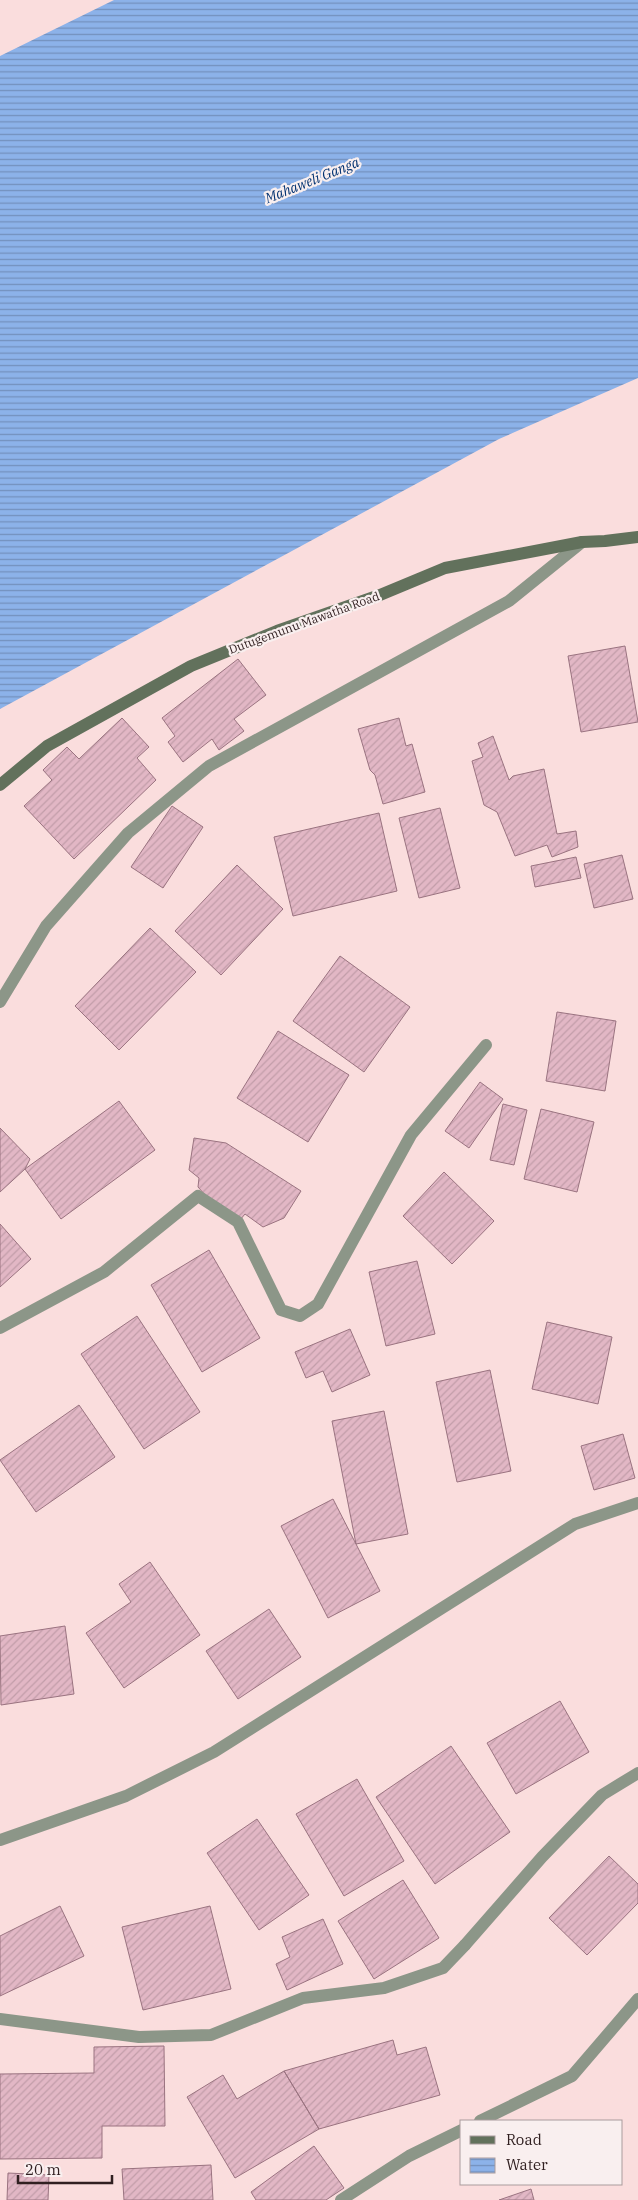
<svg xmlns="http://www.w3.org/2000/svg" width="638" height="2200" viewBox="0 0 638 2200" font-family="'IBM Plex Serif',serif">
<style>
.water{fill:url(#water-rules)}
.building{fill:url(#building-hatch);stroke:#9a7380}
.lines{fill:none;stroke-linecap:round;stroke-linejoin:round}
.lane{stroke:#8c9688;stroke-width:12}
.street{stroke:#8c9688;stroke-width:12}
.secondary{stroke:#62715c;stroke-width:12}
.labels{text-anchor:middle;stroke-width:4.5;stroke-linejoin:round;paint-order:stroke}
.street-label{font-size:12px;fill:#312021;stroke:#f9efef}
.water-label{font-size:14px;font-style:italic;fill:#003170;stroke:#f9efef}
</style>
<defs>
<pattern id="water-rules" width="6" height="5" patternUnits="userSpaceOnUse" patternTransform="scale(1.25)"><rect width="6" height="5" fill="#8cb2e9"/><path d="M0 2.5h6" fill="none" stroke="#7390bc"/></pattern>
<pattern id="building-hatch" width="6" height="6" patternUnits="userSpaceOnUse" patternTransform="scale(1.25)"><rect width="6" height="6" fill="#e2b7c5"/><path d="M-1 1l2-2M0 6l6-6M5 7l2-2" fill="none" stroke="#c29da9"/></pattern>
</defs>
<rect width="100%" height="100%" fill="#fadddd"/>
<!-- water -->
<path class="water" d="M 114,0 L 638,0 L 638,378 L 499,439 L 0,709 L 0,56 Z"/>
<!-- building -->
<path class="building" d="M 625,646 L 638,722 L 581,732 L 568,656 Z
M 238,659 L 266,695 L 234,719 L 244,731 L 219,750 L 212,739 L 183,762 L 168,742 L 175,736 L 162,718 Z
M 122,718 L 149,747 L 137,758 L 156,780 L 74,859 L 24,806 L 52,780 L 43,770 L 67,747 L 79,759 Z
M 399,718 L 406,746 L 412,744 L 425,792 L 383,804 L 375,775 L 370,770 L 358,729 Z
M 493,736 L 509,780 L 513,776 L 544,769 L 557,834 L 576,831 L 578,847 L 552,857 L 547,845 L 515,856 L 497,812 L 484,805 L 472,761 L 483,757 L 478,743 Z
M 172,806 L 203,827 L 163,888 L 131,867 Z
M 440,808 L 460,888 L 419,898 L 399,818 Z
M 379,813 L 397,891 L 293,916 L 274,837 Z
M 622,855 L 633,899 L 594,908 L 584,864 Z
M 576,857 L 581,878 L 535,887 L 531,866 Z
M 237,865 L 283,909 L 221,975 L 175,931 Z
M 150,928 L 196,972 L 119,1050 L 75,1006 Z
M 340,956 L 410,1007 L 364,1072 L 293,1021 Z
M 557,1012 L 616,1021 L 605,1091 L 546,1081 Z
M 278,1031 L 349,1075 L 308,1142 L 237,1098 Z
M 480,1082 L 503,1099 L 469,1148 L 445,1131 Z
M 119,1101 L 155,1150 L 61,1219 L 25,1169 Z
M 503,1104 L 527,1110 L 514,1165 L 490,1160 Z
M 541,1109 L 594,1122 L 577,1192 L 524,1179 Z
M 0,1128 L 30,1159 L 25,1169 L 0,1192 Z
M 194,1138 L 226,1143 L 301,1191 L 284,1218 L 263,1227 L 245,1214 L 240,1220 L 206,1196 L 198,1187 L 199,1178 L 189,1170 Z
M 444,1172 L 494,1221 L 452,1264 L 403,1216 Z
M 0,1224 L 31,1259 L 0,1287 Z
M 209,1250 L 260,1338 L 202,1372 L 151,1285 Z
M 417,1261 L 435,1334 L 386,1346 L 369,1272 Z
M 137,1316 L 200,1412 L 144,1449 L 81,1354 Z
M 547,1322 L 612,1337 L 598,1404 L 532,1389 Z
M 350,1329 L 370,1375 L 332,1392 L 323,1371 L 306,1378 L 295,1352 Z
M 490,1370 L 511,1471 L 457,1482 L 436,1382 Z
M 79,1405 L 115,1457 L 36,1512 L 0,1460 Z
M 384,1411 L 408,1534 L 356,1544 L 332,1421 Z
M 623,1434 L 635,1478 L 594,1490 L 581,1446 Z
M 333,1499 L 380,1591 L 328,1618 L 281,1526 Z
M 150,1562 L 200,1635 L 124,1688 L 86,1633 L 131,1602 L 119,1584 Z
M 269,1609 L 301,1657 L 238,1699 L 206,1651 Z
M 65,1626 L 74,1694 L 1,1705 L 0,1636 Z
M 560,1701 L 589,1752 L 516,1794 L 487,1743 Z
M 451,1746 L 510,1832 L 435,1884 L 376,1797 Z
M 357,1779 L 404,1861 L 344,1896 L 296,1814 Z
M 257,1819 L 309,1895 L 259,1930 L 207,1853 Z
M 609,1856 L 638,1884 L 638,1903 L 587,1955 L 549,1918 Z
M 403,1880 L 439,1938 L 374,1979 L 338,1921 Z
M 60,1906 L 84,1956 L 0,1996 L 0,1936 Z
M 210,1906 L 231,1989 L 143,2010 L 122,1927 Z
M 323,1919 L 343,1964 L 287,1990 L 276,1964 L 290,1957 L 282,1937 Z
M 393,2040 L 397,2055 L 426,2047 L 440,2095 L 319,2129 L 284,2071 Z
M 164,2046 L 165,2126 L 102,2126 L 102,2158 L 0,2159 L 0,2074 L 94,2073 L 94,2047 Z
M 284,2071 L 319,2129 L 235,2178 L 187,2097 L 223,2075 L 237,2099 Z
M 314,2146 L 344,2188 L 326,2200 L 256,2200 L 251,2192 Z
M 211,2165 L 213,2200 L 124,2200 L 122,2169 Z
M 8,2173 L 49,2175 L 48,2200 L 7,2200 Z
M 531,2189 L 534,2200 L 499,2200 Z"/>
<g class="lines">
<!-- lane -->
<path class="lane" d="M 465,1945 L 542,1857 L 602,1795 L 638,1773"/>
<!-- street -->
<path class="street" d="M 0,1002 L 46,926 L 128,833 L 209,766 L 509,601 L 582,542
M 0,1328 L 104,1272 L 198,1196 L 238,1222 L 281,1310 L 300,1316 L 318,1304 L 411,1135 L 486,1045
M 0,1840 L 126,1796 L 214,1752 L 575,1524 L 638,1503
M 0,2019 L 139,2037 L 211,2035 L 303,1998 L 384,1988 L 443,1968 L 465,1945
M 480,2121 L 572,2076 L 638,1999
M 341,2200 L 409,2156 L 462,2130"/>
<!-- secondary -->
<path class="secondary" d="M 0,785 L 47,746 L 191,666 L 277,631 L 380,595 L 445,568 L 582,542 L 605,541 L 638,537"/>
</g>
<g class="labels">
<!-- street labels -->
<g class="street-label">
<text transform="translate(304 623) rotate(-20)" y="4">Dutugemunu Mawatha Road</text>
</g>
<!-- water labels -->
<g class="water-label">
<text transform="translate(312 180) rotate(-22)" y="5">Mahaweli Ganga</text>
</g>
</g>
<!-- legend -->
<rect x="460" y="2120" width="162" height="65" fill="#f9efef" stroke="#a99c9d"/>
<rect x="470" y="2136" width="25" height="8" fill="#62715c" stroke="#a99c9d"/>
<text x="506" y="2145" font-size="15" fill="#312021">Road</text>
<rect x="470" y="2158" width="25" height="15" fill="url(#water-rules)" stroke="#a99c9d"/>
<text x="506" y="2170" font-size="15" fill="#312021">Water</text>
<!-- scale -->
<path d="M18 2175v8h94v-8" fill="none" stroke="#312021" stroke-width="2.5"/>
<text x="25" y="2175" font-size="15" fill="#312021" stroke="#f9efef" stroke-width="4" paint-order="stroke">20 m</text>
</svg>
